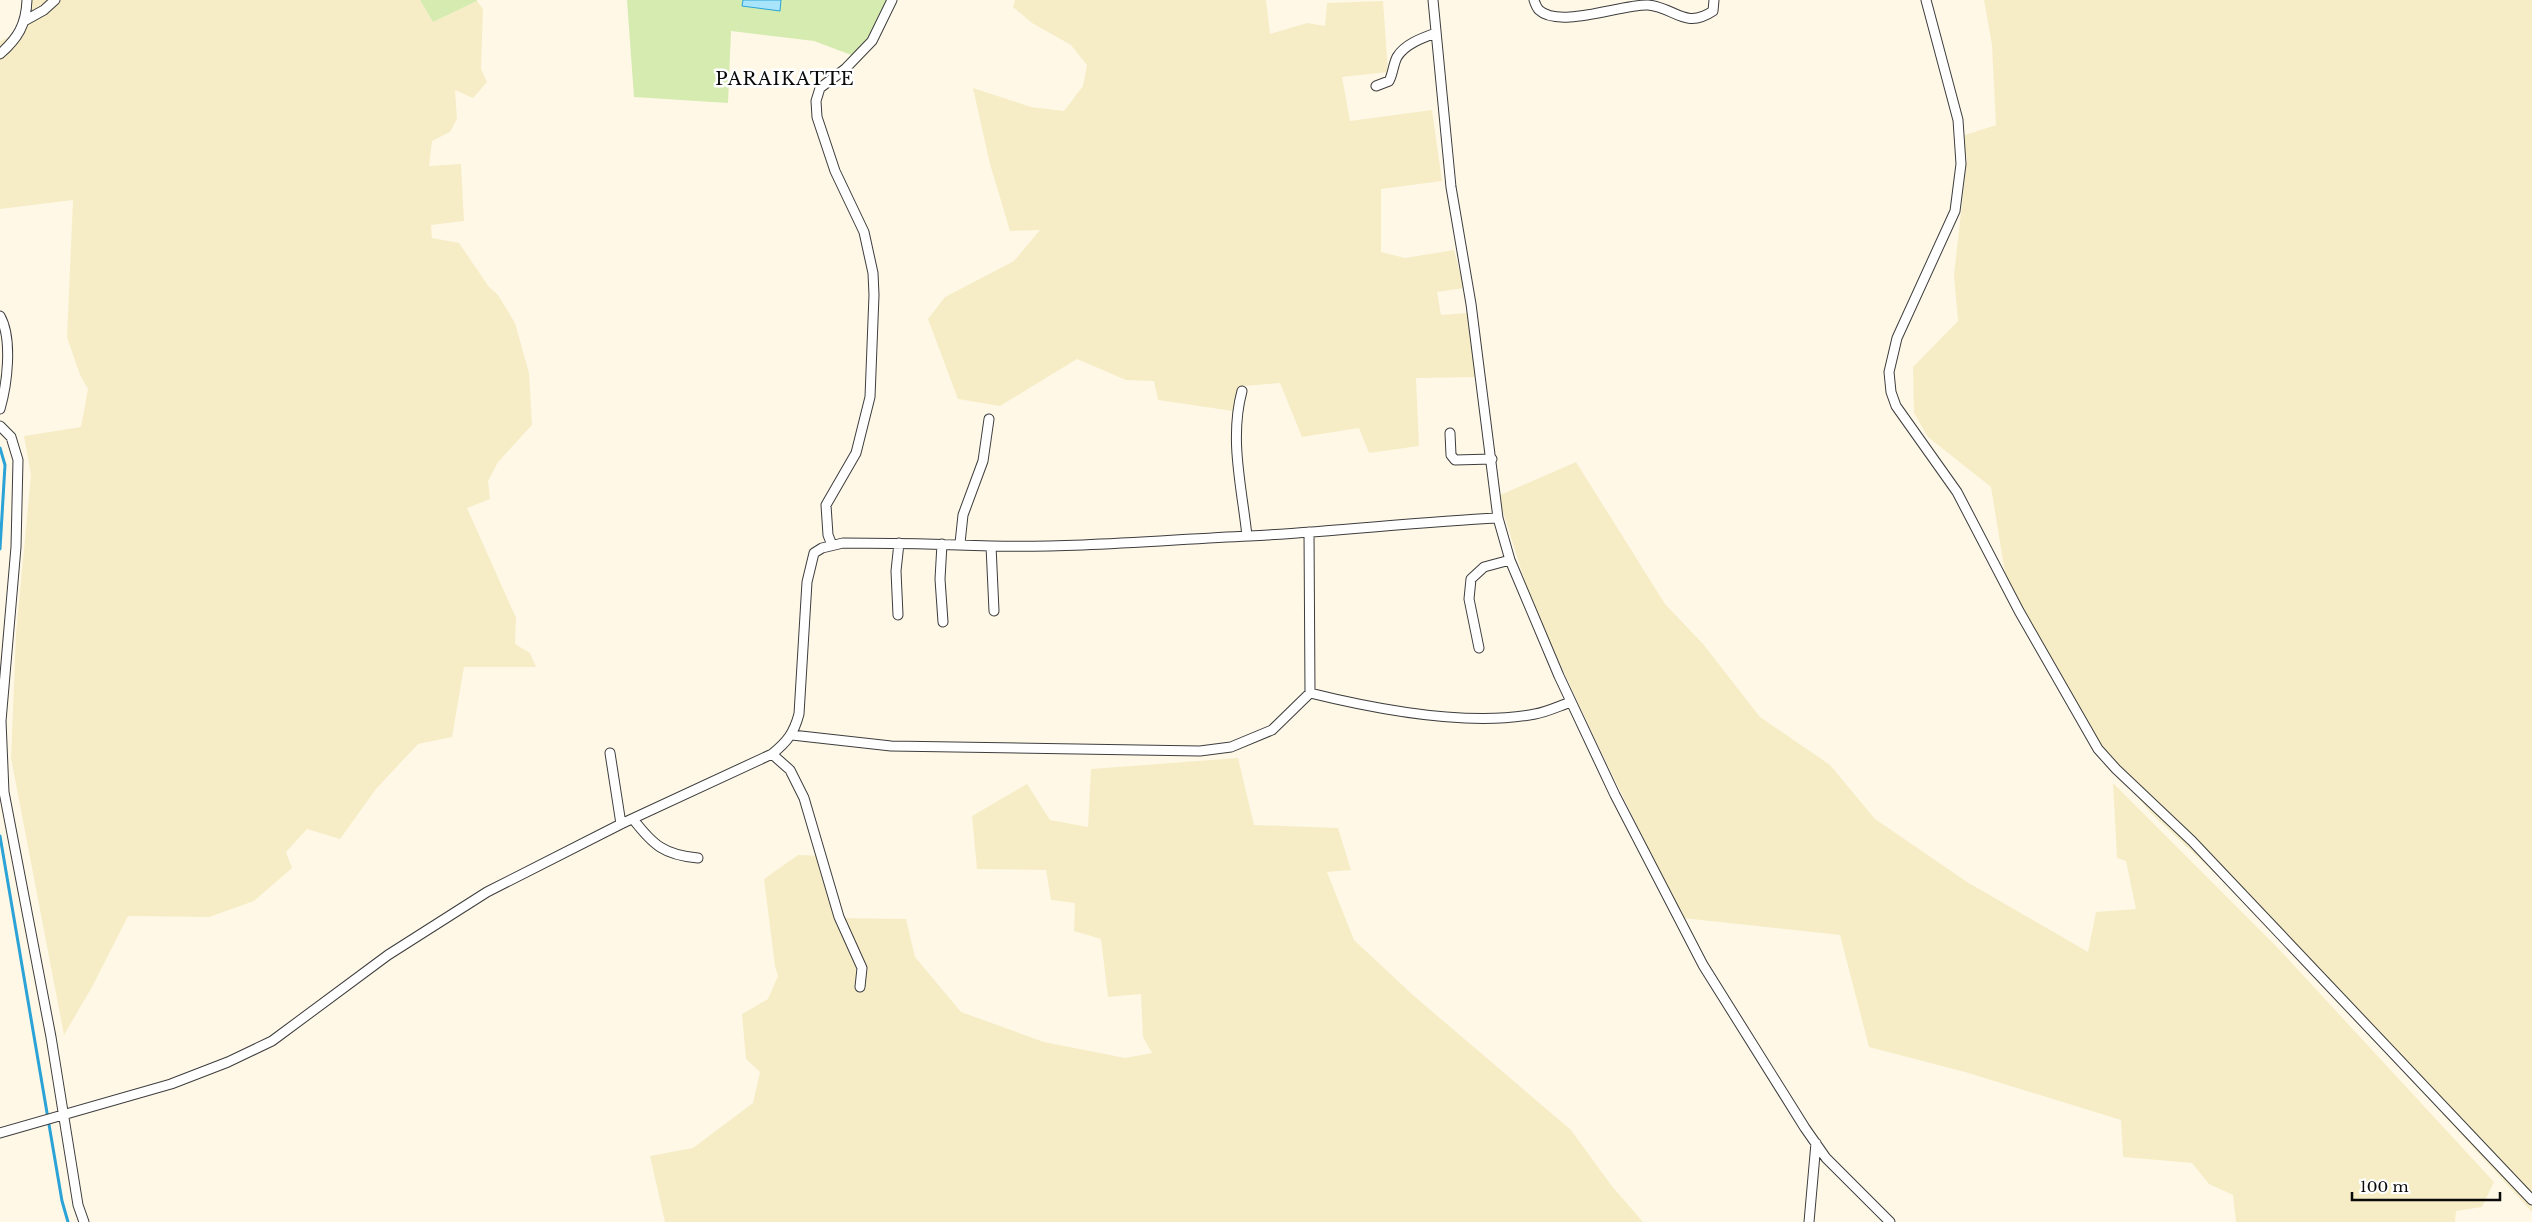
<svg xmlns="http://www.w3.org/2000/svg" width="2532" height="1222" viewBox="0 0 2532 1222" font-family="'Libre Baskerville',serif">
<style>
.farmland{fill:#f6edc6}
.green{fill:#d5ebaf}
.water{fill:#a8e4fa;stroke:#2ba3d6}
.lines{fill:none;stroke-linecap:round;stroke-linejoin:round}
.stream{stroke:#2ba3d6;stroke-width:3}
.street-casing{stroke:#3d3d3d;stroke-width:11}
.street{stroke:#fff;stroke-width:9}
.labels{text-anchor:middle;stroke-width:5;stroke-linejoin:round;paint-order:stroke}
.quarter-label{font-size:18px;letter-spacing:1px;fill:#0a0a0a;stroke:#fff}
</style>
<rect width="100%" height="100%" fill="#fff8e7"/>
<!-- farmland -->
<path class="farmland" d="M 26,0 L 420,0 L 433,22 L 477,1 L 483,9 L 481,69 L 487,82 L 473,98 L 455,90 L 457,119 L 450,132 L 432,141 L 429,166 L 461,164 L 464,221 L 431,225 L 432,238 L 459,243 L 489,287 L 498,295 L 515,323 L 529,373 L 532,425 L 498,462 L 488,481 L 490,499 L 467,508 L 516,618 L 515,644 L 530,653 L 536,667 L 464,667 L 452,737 L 418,744 L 376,789 L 340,839 L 307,829 L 286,852 L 292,868 L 254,901 L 209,917 L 128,916 L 92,987 L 64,1035 L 11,758 L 16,634 L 31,475 L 24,436 L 81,427 L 88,389 L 80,375 L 67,337 L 73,200 L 0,209 L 0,41 L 21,32 Z
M 1015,0 L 1266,0 L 1270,34 L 1307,23 L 1325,26 L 1327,3 L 1383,1 L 1388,72 L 1342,77 L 1350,121 L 1432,110 L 1442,181 L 1381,189 L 1381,252 L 1405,258 L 1454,250 L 1464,288 L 1437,292 L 1441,315 L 1467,313 L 1476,377 L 1416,378 L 1419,446 L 1369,453 L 1359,428 L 1302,437 L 1280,383 L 1243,386 L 1233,411 L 1158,400 L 1154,381 L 1126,380 L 1077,359 L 1000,406 L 958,399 L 928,319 L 945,297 L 1014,261 L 1040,230 L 1010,231 L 990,164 L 973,88 L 1031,107 L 1064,111 L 1083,86 L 1087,65 L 1071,45 L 1032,23 L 1013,7 Z
M 1984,0 L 2532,0 L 2532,1212 L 2275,930 L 2150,812 L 2111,764 L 2040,655 L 2005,573 L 1991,487 L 1928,437 L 1914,413 L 1913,367 L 1958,321 L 1954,275 L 1967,159 L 1962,136 L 1996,125 L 1992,45 Z
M 1576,462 L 1665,604 L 1703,644 L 1760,717 L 1830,765 L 1875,819 L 1967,882 L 2088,952 L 2096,912 L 2136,909 L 2126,861 L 2117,858 L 2113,783 L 2276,946 L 2494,1182 L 2482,1207 L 2456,1211 L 2455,1222 L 2236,1222 L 2233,1195 L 2209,1184 L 2192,1163 L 2123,1157 L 2121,1120 L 1965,1072 L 1869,1047 L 1840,935 L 1682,918 L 1595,739 L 1531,601 L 1498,496 Z
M 1238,758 L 1254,825 L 1338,828 L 1351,870 L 1327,872 L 1354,940 L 1414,996 L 1571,1130 L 1611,1185 L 1643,1222 L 665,1222 L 650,1156 L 693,1148 L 753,1103 L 760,1072 L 746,1059 L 742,1014 L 768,999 L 778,976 L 775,966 L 764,879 L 798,855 L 824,856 L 837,918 L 906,919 L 915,957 L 961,1012 L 1044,1042 L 1125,1058 L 1152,1053 L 1143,1037 L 1141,994 L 1108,997 L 1101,939 L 1074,931 L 1075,903 L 1051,900 L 1046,870 L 977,869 L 972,816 L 1027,784 L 1050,820 L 1088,827 L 1091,769 Z"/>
<!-- green -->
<path class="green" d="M 420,0 L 477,0 L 477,1 L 433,22 Z
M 627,0 L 887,0 L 887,17 L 862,59 L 814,41 L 731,31 L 728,103 L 634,97 Z"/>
<!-- water -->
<path class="water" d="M 743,0 L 781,0 L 780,11 L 742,6 Z"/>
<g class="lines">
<!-- stream -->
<path class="stream" d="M 0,448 L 5,465 L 0,549
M 0,836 L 62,1201 L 68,1222"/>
<defs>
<path id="street" d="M 1433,0 L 1451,187 L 1471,304 L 1498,518 L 1510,560 L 1559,676 L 1615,795 L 1703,965 L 1805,1128 L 1826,1158 L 1890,1222
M 1534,0 C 1535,3 1537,8 1539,10 C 1559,29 1622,4 1648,5 C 1674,7 1685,30 1713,11 L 1714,0
M 1926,0 L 1958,120 L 1961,164 L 1955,211 L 1897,338 L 1889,372 L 1891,392 L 1896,406 L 1957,492 L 2019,611 L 2098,749 L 2116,769 L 2192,841 L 2532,1200
M 26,20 L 44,10 L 55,0
M 0,54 C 18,38 26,25 27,0
M 1376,86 L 1389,81 C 1393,74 1393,65 1397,57 C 1405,44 1422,38 1436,33
M 0,316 C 13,339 7,385 0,409
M 1242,391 C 1229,439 1242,488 1247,536
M 0,426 L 11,437 L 18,460 L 16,547 L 1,721 L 4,792 L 51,1037 L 78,1205 L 84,1222
M 1450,433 L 1451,455 L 1455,460 L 1492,459
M 960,543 L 963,515 L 983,461 L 989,419
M 942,544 L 940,579 L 943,622
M 832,545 L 828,535 L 826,505 L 856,453 L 870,397 L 874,295 L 873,273 L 864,232 L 835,171 L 817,117 L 816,101 L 820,88 L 845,69 L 872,41 L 892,0
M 991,546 L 994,611
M 898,615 L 896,571 L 899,543
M 1479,648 L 1469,599 L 1471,579 L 1484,567 L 1510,560
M 1310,693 C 1375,709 1469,727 1535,714 C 1547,712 1559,706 1571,702
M 792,735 L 891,746 L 1200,751 L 1231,747 L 1272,730 L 1310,693 L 1309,532
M 610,753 L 621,824
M 772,754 L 790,770 L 804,798 L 839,917 L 862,968 L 860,987
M 633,819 C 653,845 664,855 698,858
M 0,1133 L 171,1084 L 228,1062 L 272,1041 L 388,955 L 487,892 L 621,824 L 772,754 C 787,742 794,733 799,714 L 807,582 L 814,553 L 822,548 L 843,543 C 892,543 942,544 991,546 C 1076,548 1163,540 1249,536 C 1332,532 1415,522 1498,518
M 1809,1222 L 1816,1143"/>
</defs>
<!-- street casing -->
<use href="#street" class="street-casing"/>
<!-- street -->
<use href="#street" class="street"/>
</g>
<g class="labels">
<!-- quarter labels -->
<g class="quarter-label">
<text x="785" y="85">PARAIKATTE</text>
</g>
</g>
<!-- scale -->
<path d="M2352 1192v8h148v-8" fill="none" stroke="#0a0a0a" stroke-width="2.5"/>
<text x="2360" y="1192" font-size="15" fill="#0a0a0a" stroke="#ffffff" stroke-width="4" paint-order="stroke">100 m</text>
</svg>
